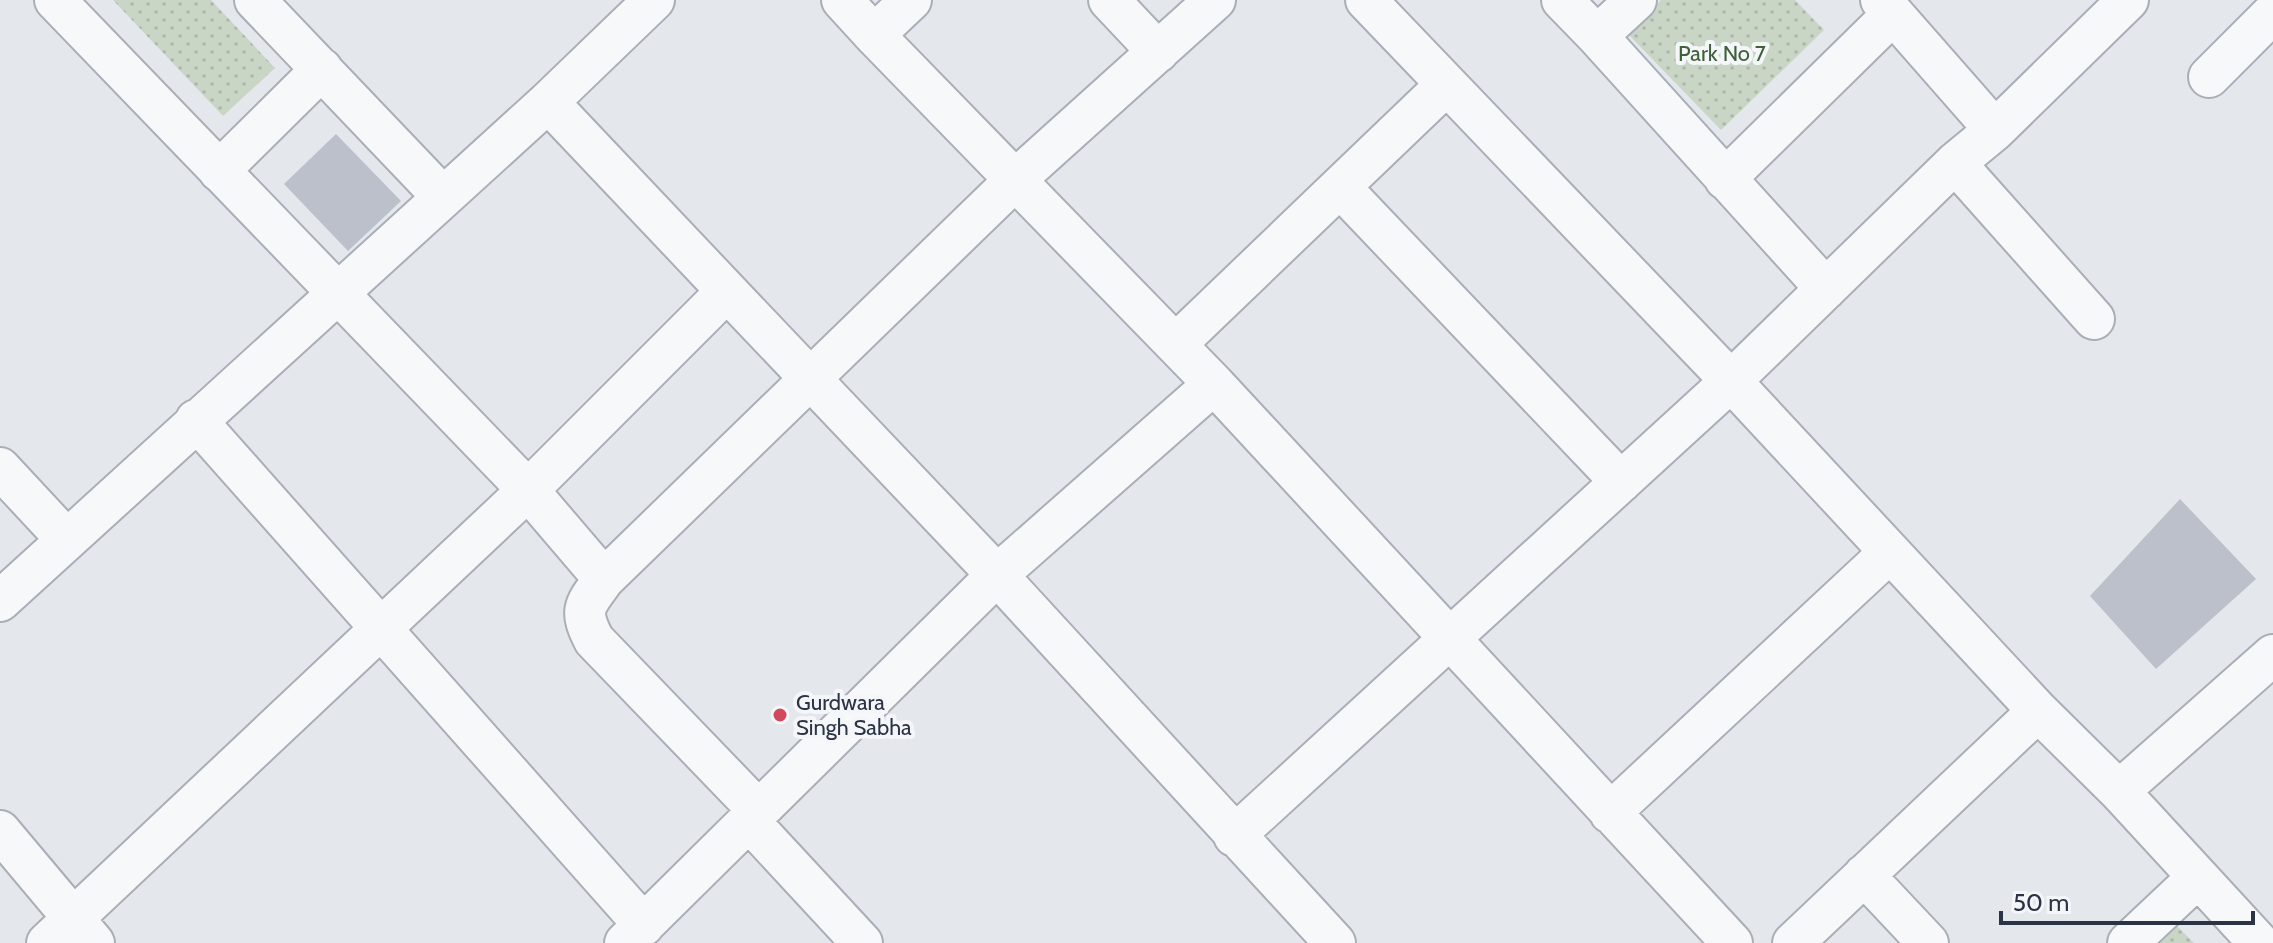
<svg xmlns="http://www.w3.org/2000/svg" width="2273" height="943" viewBox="0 0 2273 943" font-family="Cabin,sans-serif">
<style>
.park{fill:url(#park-dots)}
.building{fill:#bbc0ca}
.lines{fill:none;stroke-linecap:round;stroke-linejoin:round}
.minor-casing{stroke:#a9aeb7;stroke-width:44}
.minor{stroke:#f7f8fa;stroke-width:40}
.poi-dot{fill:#d1495b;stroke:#f4f6f9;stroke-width:3}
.labels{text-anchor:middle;stroke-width:8;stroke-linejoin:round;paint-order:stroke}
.park-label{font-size:22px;fill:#3f6138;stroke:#f4f6f9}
.poi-label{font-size:22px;fill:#2b3445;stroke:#f4f6f9;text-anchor:start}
</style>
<defs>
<pattern id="park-dots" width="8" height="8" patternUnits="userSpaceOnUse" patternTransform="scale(2)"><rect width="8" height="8" fill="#c9d6c5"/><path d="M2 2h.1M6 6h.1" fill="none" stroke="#adb8ab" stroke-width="1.8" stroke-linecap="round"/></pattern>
</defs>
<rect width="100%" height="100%" fill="#e4e7ec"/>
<!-- park -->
<path class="park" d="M 113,0 L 211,0 L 275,68 L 223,116 Z
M 1661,0 L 1795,0 L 1824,30 L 1721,130 L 1627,33 Z
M 2169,918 L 2194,943 L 2143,943 Z"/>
<!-- building -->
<path class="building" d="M 336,134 L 401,201 L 348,251 L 284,184 Z
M 2180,499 L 2256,579 L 2156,669 L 2090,596 Z"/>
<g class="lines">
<defs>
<path id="minor" d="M 55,0 L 528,490 L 604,579
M 255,0 L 442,196
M 842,0 L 874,35 L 911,0
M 1109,0 L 1158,52
M 1366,0 L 1731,381 L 2038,711 L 2119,791 L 2259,943
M 1562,0 L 1597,36 L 1636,0
M 1881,0 L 1995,130
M 1597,36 L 1826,289
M 2209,77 L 2273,13
M 1955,163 L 2094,319
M 219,171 L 322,69
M 1725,179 L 1893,14
M 1340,187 L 1621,482
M 727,291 L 997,575 L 1335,943
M 1176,344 L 1446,85
M 1214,384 L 1732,943
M 196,420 L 644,925
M 0,468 L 66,539
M 0,601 L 548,102 L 654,0
M 2119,791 L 2273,655
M 759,811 L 594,640 C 578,609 585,605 604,579 L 1015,180 L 1215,0
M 1610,813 L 1890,552
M 749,821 L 862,943
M 0,831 L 94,943
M 1234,836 L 1731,381 L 1955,163 L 1995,130 L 2128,0
M 1864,875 L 1928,943
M 47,943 L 528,490 L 727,291 L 548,102
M 625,943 L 997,575 L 1214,384 L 874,35
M 1793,943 L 2038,711
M 2128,943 L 2198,877"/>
</defs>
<!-- minor casing -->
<use href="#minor" class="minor-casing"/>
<!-- minor -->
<use href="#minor" class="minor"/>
</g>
<!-- markers -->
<circle class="poi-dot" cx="780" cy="715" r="8"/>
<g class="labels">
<!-- park labels -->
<g class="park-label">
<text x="1722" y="61">Park No 7</text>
</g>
<!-- poi labels -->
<g class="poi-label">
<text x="796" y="710">Gurdwara<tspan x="796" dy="25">Singh Sabha</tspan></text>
</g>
</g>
<!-- scale -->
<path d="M2001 911v12h252v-12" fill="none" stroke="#2b3445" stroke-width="4"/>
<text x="2013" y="911" font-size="24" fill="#2b3445" stroke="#f4f6f9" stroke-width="6" paint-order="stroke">50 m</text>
</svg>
